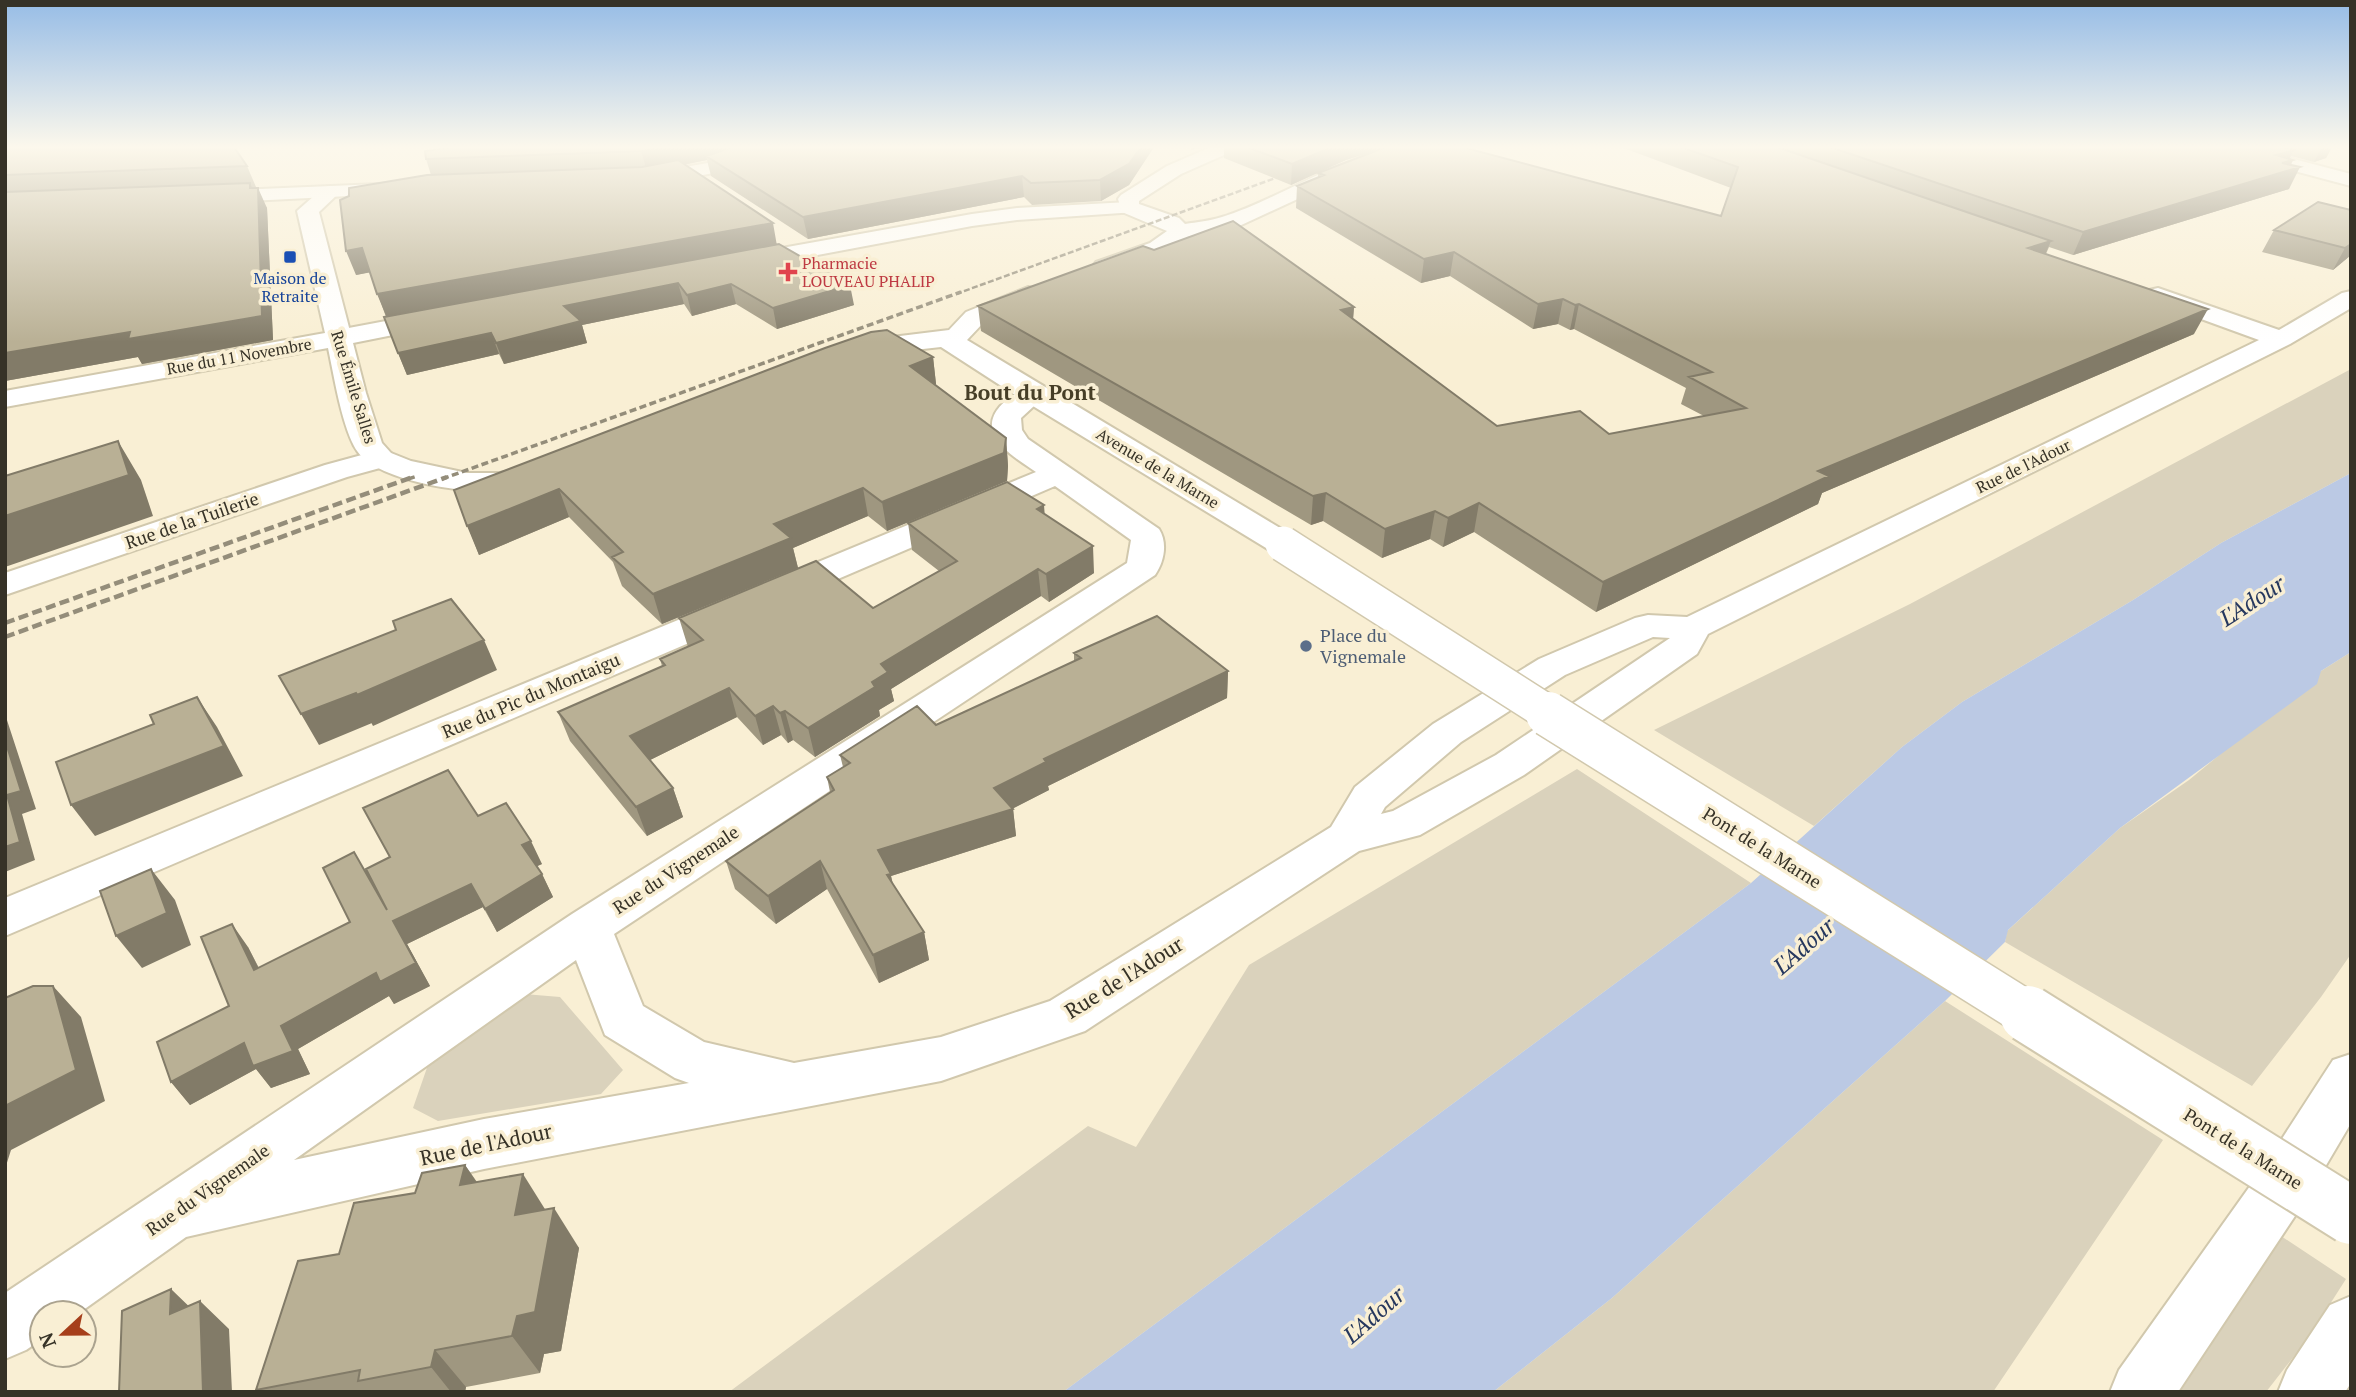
<svg xmlns="http://www.w3.org/2000/svg" width="2356" height="1397" viewBox="0 0 2356 1397" font-family="'PT Serif',serif">
<style>
.green{fill:#dad2bc}
.water{fill:#bbc9e4}
.lines{fill:none;stroke-linecap:round;stroke-linejoin:round}
.street-casing{stroke:#d1c8ad;stroke-width:4}
.secondary-casing{stroke:#d1c8ad;stroke-width:4}
.primary-casing{stroke:#d1c8ad;stroke-width:4}
.street{fill:#fff;fill-rule:evenodd}
.secondary{fill:#fff;fill-rule:evenodd}
.primary{fill:#fff;fill-rule:evenodd}
.rail-far2{stroke:#948d7a;stroke-width:2.5;stroke-dasharray:6 2.5;stroke-linecap:butt}
.rail-far1{stroke:#948d7a;stroke-width:3.5;stroke-dasharray:7 3.5;stroke-linecap:butt}
.rail{stroke:#948d7a;stroke-width:4.5;stroke-dasharray:10 4.5;stroke-linecap:butt}
.secondary-bridge-far2-casing{stroke:#d1c8ad;stroke-width:38;stroke-linecap:butt}
.secondary-bridge-far1-casing{stroke:#d1c8ad;stroke-width:47;stroke-linecap:butt}
.secondary-bridge-casing{stroke:#d1c8ad;stroke-width:60;stroke-linecap:butt}
.secondary-bridge-far2{stroke:#fff;stroke-width:35}
.secondary-bridge-far1{stroke:#fff;stroke-width:44}
.secondary-bridge{stroke:#fff;stroke-width:56}
.wall{fill:#9f9780}
.shaded-wall{fill:#827b68}
.building{fill:#b9b095;stroke:#827b68;stroke-width:2}
.transit-dot{fill:#1a4fb4;stroke:#f9efd4;stroke-width:2.5}
.health-dot{fill:#e0444e;stroke:#f9efd4;stroke-width:2.5}
.service-dot{fill:#5c6f8a;stroke:#f9efd4;stroke-width:2.5}
.labels{text-anchor:middle;stroke-width:7;stroke-linejoin:round;paint-order:stroke}
.far-health-label{font-size:16px;fill:#be3a42;stroke:#f9efd4;text-anchor:start}
.far-transit-label{font-size:16px;fill:#164399;stroke:#f9efd4}
.far-street-label{font-size:16px;fill:#363227;stroke:#f9efd4}
.street-label{font-size:18px;fill:#363227;stroke:#f9efd4}
.service-label{font-size:18px;fill:#4e5e75;stroke:#f9efd4;text-anchor:start}
.far-district-label{font-size:21px;font-weight:bold;fill:#463e27;stroke:#f9efd4}
.near-street-label{font-size:21px;fill:#363227;stroke:#f9efd4}
.near-water-label{font-size:23px;font-style:italic;fill:#26385e;stroke:#f9efd4}
</style>
<rect width="100%" height="100%" fill="#f9efd4"/>
<!-- green -->
<path class="green" d="M 2351,369 L 2351,473 L 2221,543 L 2133,600 L 1962,702 L 1902,747 L 1814,826 L 1654,730 L 1910,604 Z
M 2351,652 L 2351,954 L 2321,997 L 2252,1086 L 2005,942 L 2007,931 L 2120,828 L 2189,780 L 2321,671 Z
M 1577,769 L 1751,883 L 1063,1392 L 729,1392 L 1088,1126 L 1136,1147 L 1249,965 Z
M 524,994 L 560,997 L 623,1070 L 601,1094 L 438,1121 L 413,1108 L 429,1062 Z
M 1945,1001 L 2163,1140 L 1993,1392 L 1493,1392 L 1612,1298 Z
M 2281,1236 L 2346,1279 L 2309,1337 L 2266,1392 L 2175,1392 Z"/>
<!-- water -->
<path class="water" d="M 2351,473 L 2351,652 L 2321,671 L 2317,684 L 2120,828 L 2008,930 L 2005,942 L 1945,1001 L 1612,1298 L 1493,1392 L 1063,1392 L 1751,883 L 1902,747 L 1962,702 L 2133,600 L 2221,543 Z"/>
<g class="lines">
<defs>
<path id="street" d="M 2218,147 L 2248,147 L 2351,174 L 2351,186 L 2220,151 Z
M 1129,202 L 1136,204 L 1140,208 L 1136,212 L 1017,220 L 972,226 L 743,269 L 735,267 L 731,262 L 735,257 L 743,255 L 972,214 L 1017,208 Z
M 2158,288 L 2279,330 L 2342,293 L 2351,291 L 2351,308 L 2290,344 L 1708,634 L 1697,654 L 1524,775 L 1420,835 L 1359,851 L 1085,1031 L 941,1081 L 484,1169 L 186,1237 L 79,1313 L 42,1313 L 42,1339 L 26,1350 L 5,1359 L 5,1293 L 572,914 L 1127,563 L 1131,540 L 1055,486 L 5,936 L 5,898 L 1036,472 C 1020,461 1000,450 993,431 C 985,408 1024,383 1043,388 L 1047,394 L 1021,418 L 1022,430 L 1028,439 L 1159,529 C 1168,543 1164,562 1155,575 L 614,934 L 643,1006 L 704,1042 L 794,1063 L 941,1037 L 1050,1001 L 1331,827 L 1355,787 L 1433,724 L 1539,659 L 1635,618 L 1648,615 L 1687,617 L 2259,340 L 2149,300 L 2146,295 L 2149,290 ZM 1653,637 L 1670,638 L 1496,755 L 1393,811 L 1381,814 L 1385,807 L 1461,742 L 1565,675 ZM 576,960 L 605,1035 L 675,1078 L 689,1083 L 484,1119 L 294,1160 Z
M 439,311 L 448,314 L 452,319 L 448,324 L 338,346 L 329,343 L 325,338 L 329,333 L 338,330 Z
M 380,450 L 391,453 L 395,459 L 391,465 L 347,477 L 5,595 L 5,573 L 325,465 Z"/>
<path id="secondary" d="M 1211,147 L 1235,147 L 1233,151 L 1181,174 L 1139,201 L 1139,204 L 1179,218 L 1185,224 C 1197,222 1210,221 1222,217 C 1282,199 1359,143 1421,147 L 1419,151 L 1328,185 L 1237,227 L 1187,237 L 1166,253 L 1112,272 L 1096,272 L 1092,267 L 1096,262 L 1150,243 L 1167,231 L 1122,212 L 1118,199 L 1121,195 L 1167,166 Z
M 330,186 L 337,188 L 340,192 L 319,212 L 366,393 L 382,443 L 391,453 L 411,461 L 467,473 L 500,473 L 523,468 L 534,470 L 538,477 L 534,484 C 522,486 509,491 497,491 C 462,493 371,481 354,446 C 341,421 334,376 328,348 L 5,407 L 5,391 L 325,333 L 297,211 L 323,188 Z
M 1028,287 L 1037,289 L 1040,294 L 1037,299 L 984,322 L 967,340 L 1295,537 L 1300,544 L 1295,551 L 1283,554 L 1271,551 L 1023,400 L 941,347 L 860,356 L 851,354 L 847,348 L 851,342 L 949,330 L 966,312 Z"/>
<path id="primary" d="M 753,147 L 779,147 L 777,151 L 719,172 L 644,186 L 637,184 L 634,180 L 637,176 L 644,174 L 708,163 Z
M 402,183 L 409,185 L 412,189 L 409,193 L 211,203 L 204,201 L 201,197 L 204,193 L 211,191 Z
M 2351,1054 L 2351,1123 L 2305,1201 L 2178,1392 L 2110,1392 L 2119,1370 L 2265,1165 L 2333,1060 Z
M 2351,1296 L 2351,1383 L 2345,1392 L 2278,1392 L 2287,1370 L 2330,1305 Z"/>
</defs>
<!-- street casing -->
<use href="#street" class="street-casing"/>
<!-- secondary casing -->
<use href="#secondary" class="secondary-casing"/>
<!-- primary casing -->
<use href="#primary" class="primary-casing"/>
<!-- street -->
<use href="#street" class="street"/>
<!-- secondary -->
<use href="#secondary" class="secondary"/>
<!-- primary -->
<use href="#primary" class="primary"/>
<!-- rail-far2 -->
<path class="rail-far2" d="M 956,294 L 1292,172"/>
<!-- rail-far1 -->
<path class="rail-far1" d="M 408,479 L 417,476
M 442,479 L 961,292"/>
<!-- rail -->
<path class="rail" d="M 5,623 L 413,477
M 5,637 L 447,477"/>
<defs>
<path id="secondary-bridge-far2" d="M 1283,544 L 1551,715"/>
<path id="secondary-bridge-far1" d="M 1548,714 L 2031,1016"/>
<path id="secondary-bridge" d="M 2028,1014 L 2351,1216"/>
</defs>
<!-- secondary-bridge-far2 casing -->
<use href="#secondary-bridge-far2" class="secondary-bridge-far2-casing"/>
<!-- secondary-bridge-far1 casing -->
<use href="#secondary-bridge-far1" class="secondary-bridge-far1-casing"/>
<!-- secondary-bridge casing -->
<use href="#secondary-bridge" class="secondary-bridge-casing"/>
<!-- secondary-bridge-far2 -->
<use href="#secondary-bridge-far2" class="secondary-bridge-far2"/>
<!-- secondary-bridge-far1 -->
<use href="#secondary-bridge-far1" class="secondary-bridge-far1"/>
<!-- secondary-bridge -->
<use href="#secondary-bridge" class="secondary-bridge"/>
</g>
<!-- wall -->
<path class="wall" d="M 5,147 L 247,166 L 256,187 L 252,187 L 252,188 L 267,208 L 273,340 L 142,364 L 138,357 L 5,381 Z
M 456,147 L 1154,147 L 1129,185 L 1101,201 L 1032,205 L 1024,197 L 808,239 L 711,176 L 707,160 L 684,165 L 777,244 L 854,305 L 777,329 L 736,304 L 692,316 L 684,304 L 582,325 L 587,343 L 504,364 L 499,354 L 407,375 L 398,353 L 386,317 L 370,272 L 356,275 L 431,175 L 426,159 Z
M 1224,147 L 1462,147 L 1721,216 L 1731,188 L 1621,147 L 2332,147 L 2326,158 L 2314,162 L 2291,156 L 2290,158 L 2293,160 L 2291,165 L 2289,189 L 2073,255 L 2049,247 L 2046,254 L 2194,334 L 1822,493 L 1818,504 L 1596,612 L 1474,532 L 1443,547 L 1430,539 L 1382,558 L 1323,521 L 1311,525 L 981,331 L 978,306 L 1154,250 L 1354,307 L 1353,319 L 1497,426 L 1609,434 L 1704,416 L 1681,404 L 1686,388 L 1574,329 L 1570,330 L 1558,324 L 1533,329 L 1450,276 L 1421,283 L 1296,208 L 1297,186 L 1318,178 L 1318,173 L 1371,152 L 1346,160 L 1291,185 L 1224,158 Z
M 2351,210 L 2351,255 L 2333,270 L 2262,252 L 2274,230 Z
M 933,357 L 936,384 L 934,384 L 1006,438 L 1008,466 L 1007,481 L 887,531 L 868,516 L 793,548 L 798,568 L 662,624 L 622,586 L 613,562 L 569,517 L 479,555 L 454,490 Z
M 1044,505 L 1044,514 L 1094,573 L 1049,602 L 1041,596 L 891,689 L 894,701 L 879,710 L 880,716 L 815,757 L 793,740 L 788,743 L 781,735 L 763,745 L 737,717 L 650,760 L 673,788 L 683,817 L 647,836 L 570,741 L 558,712 L 662,666 L 660,659 L 688,647 L 679,618 L 873,608 L 939,571 L 912,550 L 908,523 Z
M 1074,653 L 1228,671 L 1227,698 L 1048,786 L 1049,790 L 1013,808 L 1016,836 L 891,876 L 893,884 L 924,932 L 929,960 L 879,983 L 827,889 L 776,924 L 735,889 L 726,861 L 830,792 L 827,777 L 843,767 L 840,755 L 936,725 L 1074,661 Z
M 478,816 L 542,864 L 537,866 L 542,874 L 553,897 L 497,932 L 483,907 L 407,944 L 430,986 L 394,1004 L 389,996 L 298,1049 L 310,1074 L 271,1088 L 256,1069 L 190,1105 L 171,1082 L 229,1006 L 248,947 L 259,968 L 350,922 L 380,896 Z
M 465,1165 L 477,1182 L 545,1210 L 579,1248 L 561,1351 L 544,1354 L 540,1373 L 466,1387 L 465,1392 L 258,1392 L 256,1390 L 339,1254 L 415,1193 Z"/>
<!-- shaded-wall -->
<path class="shaded-wall" d="M 665,147 L 746,147 L 706,156 L 707,160 L 647,171 L 641,151 Z
M 1141,147 L 1154,147 L 1129,185 L 1101,201 L 1100,180 Z
M 1191,147 L 1204,147 L 1191,150 Z
M 1332,147 L 1387,147 L 1346,160 L 1291,185 L 1292,164 Z
M 2322,147 L 2332,147 L 2326,158 L 2314,162 Z
M 2294,150 L 2288,161 L 2293,160 L 2287,171 L 2300,167 L 2289,189 L 2073,255 L 2083,232 L 2276,155 Z
M 1022,176 L 1024,197 L 808,239 L 803,217 Z
M 250,183 L 258,202 L 258,188 L 267,208 L 273,340 L 142,364 L 138,357 L 5,381 L 5,353 L 250,188 Z
M 773,223 L 777,246 L 387,318 L 377,294 Z
M 2051,241 L 2041,264 L 2028,248 Z
M 2351,244 L 2351,255 L 2333,270 L 2345,248 Z
M 362,248 L 372,272 L 356,275 L 346,251 Z
M 1454,252 L 1450,276 L 1421,283 L 1424,259 Z
M 678,283 L 684,304 L 582,325 L 587,343 L 504,364 L 496,343 L 564,306 Z
M 731,284 L 736,304 L 692,316 L 687,295 Z
M 850,285 L 854,305 L 777,329 L 773,308 Z
M 1563,299 L 1558,324 L 1533,329 L 1538,304 Z
M 1579,304 L 1574,329 L 1570,330 L 1575,305 Z
M 1354,307 L 1352,332 L 1341,310 Z
M 2208,309 L 2194,334 L 1822,493 L 1818,504 L 1596,612 L 1603,582 L 1818,471 Z
M 491,333 L 499,354 L 407,375 L 398,353 Z
M 933,357 L 936,384 L 913,392 L 910,366 Z
M 1006,438 L 1008,466 L 1007,481 L 887,531 L 882,502 Z
M 118,441 L 141,480 L 153,516 L 5,567 L 5,516 Z
M 863,488 L 868,516 L 793,548 L 798,568 L 662,624 L 653,594 L 774,524 Z
M 559,489 L 569,517 L 479,555 L 467,526 Z
M 1326,493 L 1323,521 L 1311,525 L 1313,496 Z
M 1479,503 L 1474,532 L 1443,547 L 1448,518 Z
M 1044,505 L 1046,532 L 1037,509 Z
M 1435,511 L 1430,539 L 1382,558 L 1385,529 Z
M 1093,546 L 1094,573 L 1049,602 L 1046,574 Z
M 1038,569 L 1041,596 L 891,689 L 894,701 L 879,710 L 880,716 L 815,757 L 808,728 L 872,682 L 881,664 Z
M 484,640 L 497,670 L 373,726 L 357,695 Z
M 1228,671 L 1227,698 L 1048,786 L 1049,790 L 1010,810 L 1013,809 L 1016,836 L 891,876 L 896,902 L 878,850 L 994,788 L 1044,759 Z
M 729,688 L 737,717 L 640,765 L 630,736 Z
M 356,693 L 372,723 L 319,745 L 301,714 Z
M 197,697 L 217,727 L 243,776 L 95,836 L 71,805 Z
M 773,706 L 781,735 L 763,745 L 755,716 Z
M 785,711 L 793,740 L 788,743 L 780,713 Z
M 5,714 L 36,809 L 22,814 L 35,860 L 5,872 L 7,795 Z
M 673,788 L 683,817 L 647,836 L 636,807 Z
M 531,841 L 542,864 L 533,868 L 522,845 Z
M 354,852 L 394,921 L 471,884 L 483,907 L 407,944 L 430,986 L 394,1004 L 389,996 L 298,1049 L 310,1074 L 271,1088 L 256,1069 L 190,1105 L 171,1082 L 244,1043 L 281,1026 L 376,973 Z
M 820,861 L 827,889 L 776,924 L 768,896 Z
M 151,869 L 175,900 L 191,945 L 142,968 L 116,936 Z
M 542,874 L 553,897 L 497,932 L 485,909 Z
M 232,924 L 248,947 L 271,993 L 254,970 Z
M 924,932 L 929,960 L 879,983 L 873,955 Z
M 53,986 L 81,1017 L 105,1101 L 11,1150 L 5,1169 L 5,1106 Z
M 465,1165 L 492,1205 L 460,1185 Z
M 523,1174 L 548,1214 L 515,1215 Z
M 554,1208 L 579,1248 L 561,1351 L 544,1354 L 540,1373 L 512,1336 L 517,1316 Z
M 171,1289 L 200,1317 L 170,1314 Z
M 200,1301 L 229,1329 L 232,1392 L 203,1392 Z
M 435,1350 L 466,1387 L 465,1392 L 451,1392 L 431,1367 Z"/>
<!-- building -->
<path class="building" d="M 5,147 L 234,147 L 247,166 L 5,175 Z
M 455,147 L 665,147 L 641,151 L 426,159 L 425,151 Z
M 733,147 L 1141,147 L 1129,164 L 1100,180 L 1031,183 L 1022,176 L 803,217 L 706,156 Z
M 1247,147 L 1332,147 L 1292,164 Z
M 1386,147 L 1462,147 L 1721,216 L 1738,167 L 1681,147 L 1777,147 L 2051,241 L 2028,248 L 2208,309 L 1818,471 L 1829,476 L 1603,582 L 1479,503 L 1448,518 L 1435,511 L 1385,529 L 1326,493 L 1313,496 L 978,306 L 1143,246 L 1154,250 L 1233,221 L 1354,307 L 1341,310 L 1497,426 L 1580,411 L 1609,434 L 1746,408 L 1689,377 L 1712,372 L 1579,304 L 1575,305 L 1563,299 L 1538,304 L 1454,252 L 1424,259 L 1297,186 L 1324,175 L 1318,173 Z
M 1830,147 L 2283,147 L 2294,150 L 2276,155 L 2293,160 L 2282,163 L 2300,167 L 2083,232 Z
M 678,160 L 773,223 L 377,294 L 362,248 L 346,251 L 340,200 L 349,196 L 349,188 L 427,175 L 642,167 Z
M 250,183 L 250,188 L 258,188 L 262,316 L 128,339 L 130,332 L 5,353 L 5,192 Z
M 2318,202 L 2351,210 L 2351,244 L 2345,248 L 2274,230 Z
M 779,244 L 850,285 L 773,308 L 731,284 L 687,295 L 678,283 L 564,306 L 581,321 L 496,343 L 491,333 L 398,353 L 384,317 Z
M 887,330 L 933,357 L 910,366 L 1006,438 L 1004,453 L 882,502 L 863,488 L 774,524 L 791,538 L 653,594 L 612,557 L 623,552 L 559,489 L 467,526 L 454,490 L 825,348 L 871,332 Z
M 118,441 L 129,475 L 5,516 L 5,476 Z
M 1007,482 L 1044,505 L 1037,509 L 1093,546 L 1046,574 L 1038,569 L 881,664 L 888,672 L 872,682 L 875,687 L 808,728 L 785,711 L 780,713 L 773,706 L 755,716 L 729,688 L 630,736 L 673,788 L 636,807 L 558,712 L 665,665 L 660,659 L 703,640 L 679,618 L 816,561 L 873,608 L 957,561 L 908,523 Z
M 451,599 L 484,640 L 357,695 L 356,693 L 301,714 L 279,676 L 396,630 L 393,621 Z
M 1157,616 L 1228,671 L 1044,759 L 1046,762 L 994,788 L 1013,809 L 878,850 L 891,874 L 887,875 L 924,932 L 873,955 L 820,861 L 768,896 L 726,861 L 834,790 L 827,777 L 850,763 L 840,755 L 917,706 L 936,725 L 1081,658 L 1074,653 Z
M 197,697 L 224,746 L 71,805 L 56,762 L 154,724 L 150,715 Z
M 5,740 L 21,791 L 7,795 L 20,842 L 5,847 Z
M 448,770 L 478,816 L 506,803 L 531,841 L 522,845 L 542,874 L 485,909 L 471,884 L 393,921 L 416,963 L 380,982 L 376,973 L 281,1026 L 293,1051 L 253,1066 L 244,1043 L 171,1082 L 157,1042 L 229,1006 L 201,937 L 232,924 L 254,970 L 350,922 L 323,868 L 354,852 L 387,910 L 366,869 L 390,857 L 363,808 Z
M 151,869 L 167,913 L 116,936 L 100,891 Z
M 33,986 L 53,986 L 76,1070 L 5,1106 L 5,998 Z
M 465,1165 L 460,1185 L 523,1174 L 515,1215 L 554,1208 L 535,1312 L 517,1316 L 512,1336 L 435,1350 L 431,1367 L 358,1381 L 360,1370 L 256,1390 L 298,1261 L 339,1254 L 354,1203 L 415,1193 L 422,1173 Z
M 171,1289 L 170,1314 L 200,1301 L 203,1392 L 119,1392 L 122,1311 Z"/>
<!-- sky -->
<linearGradient id="sky" x2="0" y2="1"><stop stop-color="#96bce6"/><stop offset="0.43" stop-color="#fcf8ec"/><stop offset="1" stop-color="#fcf8ec" stop-opacity="0"/></linearGradient>
<rect width="2356" height="342" fill="url(#sky)"/>
<!-- markers -->
<rect class="transit-dot" x="283" y="250" width="14" height="14" rx="3.5"/>
<path class="health-dot" d="M784.5 261.5h7v7h7v7h-7v7h-7v-7h-7v-7h7z"/>
<circle class="service-dot" cx="1306" cy="646" r="7"/>
<g class="labels">
<!-- far-health labels -->
<g class="far-health-label">
<text x="802" y="269">Pharmacie<tspan x="802" dy="18">LOUVEAU PHALIP</tspan></text>
</g>
<!-- far-transit labels -->
<g class="far-transit-label">
<text x="290" y="284">Maison de<tspan x="290" dy="18">Retraite</tspan></text>
</g>
<!-- far-street labels -->
<g class="far-street-label">
<text transform="translate(239 356) rotate(-10)" y="6">Rue du 11 Novembre</text>
<text transform="translate(354 387) rotate(73)" y="6">Rue Émile Salles</text>
<text transform="translate(2023 466) rotate(-26)" y="6">Rue de l'Adour</text>
<text transform="translate(1158 468) rotate(31)" y="6">Avenue de la Marne</text>
</g>
<!-- street labels -->
<g class="street-label">
<text transform="translate(192 521) rotate(-19)" y="6">Rue de la Tuilerie</text>
<text transform="translate(531 696) rotate(-23)" y="6">Rue du Pic du Montaigu</text>
<text transform="translate(1762 848) rotate(32)" y="6">Pont de la Marne</text>
<text transform="translate(676 870) rotate(-33)" y="6">Rue du Vignemale</text>
<text transform="translate(2243 1149) rotate(32)" y="6">Pont de la Marne</text>
<text transform="translate(208 1190) rotate(-35)" y="6">Rue du Vignemale</text>
</g>
<!-- service labels -->
<g class="service-label">
<text x="1320" y="642">Place du<tspan x="1320" dy="21">Vignemale</tspan></text>
</g>
<!-- far-district labels -->
<g class="far-district-label">
<text x="1030" y="400">Bout du Pont</text>
</g>
<!-- near-street labels -->
<g class="near-street-label">
<text transform="translate(1124 978) rotate(-32)" y="7">Rue de l'Adour</text>
<text transform="translate(486 1145) rotate(-12)" y="7">Rue de l'Adour</text>
</g>
<!-- near-water labels -->
<g class="near-water-label">
<text transform="translate(2252 601) rotate(-33)" y="8">L'Adour</text>
<text transform="translate(1804 946) rotate(-41)" y="8">L'Adour</text>
<text transform="translate(1374 1315) rotate(-41)" y="8">L'Adour</text>
</g>
</g>
<!-- border -->
<rect width="2356" height="1397" fill="none" stroke="#363227" stroke-width="14"/>
<!-- north arrow -->
<g transform="translate(63 1334) rotate(248)"><circle r="33" fill="#f9efd4" stroke="#aba38f" stroke-width="2"/>
<path d="M0-5L12 26L0 18L-12 26Z" fill="#a63f1b"/>
<text y="-10" font-size="19" font-weight="bold" text-anchor="middle" fill="#363227">N</text>
</g>
</svg>
